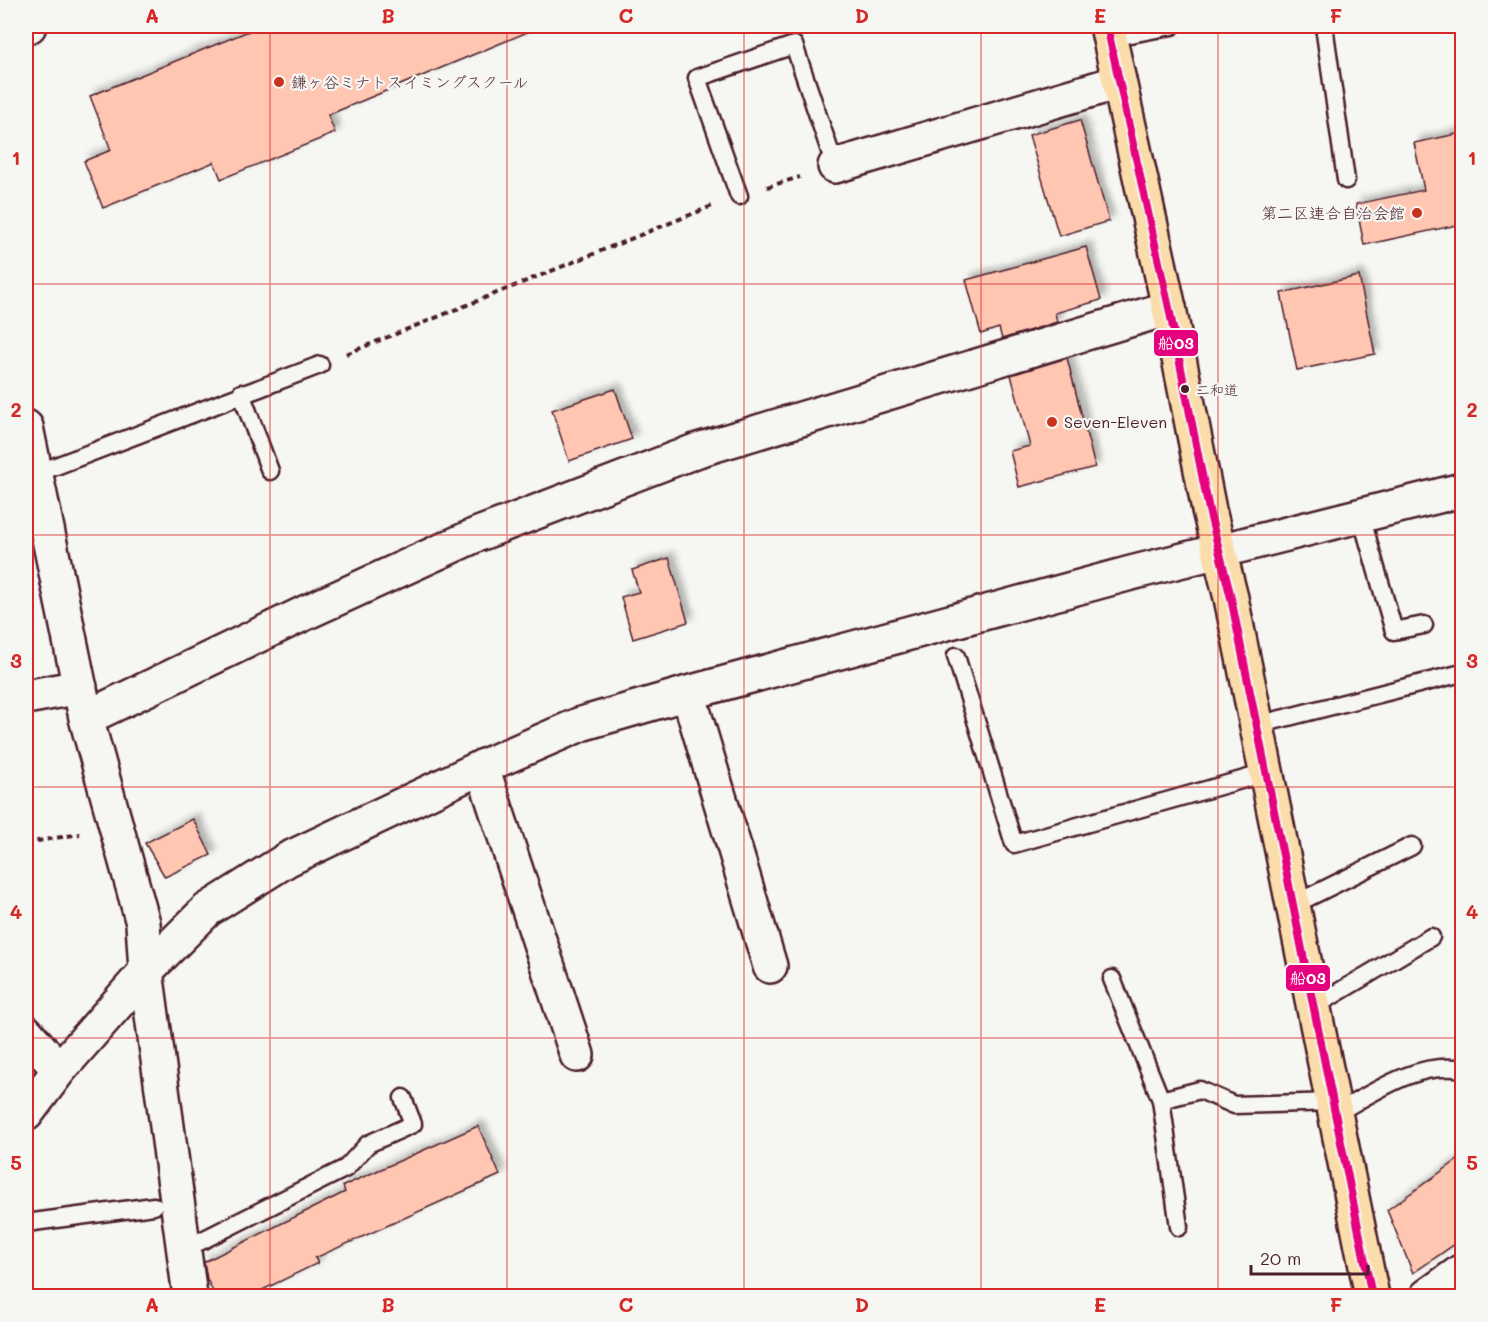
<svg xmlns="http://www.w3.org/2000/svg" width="1488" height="1322" viewBox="0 0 1488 1322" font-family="Mali,'Klee One',sans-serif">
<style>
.building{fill:#ffc7b2;stroke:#4a1f2b;stroke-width:1.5;filter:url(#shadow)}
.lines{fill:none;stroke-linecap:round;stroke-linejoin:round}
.lane-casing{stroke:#4a1f2b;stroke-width:21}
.street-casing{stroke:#4a1f2b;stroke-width:38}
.secondary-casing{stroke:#4a1f2b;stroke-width:38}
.primary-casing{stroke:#4a1f2b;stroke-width:38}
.path{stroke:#4a1f2b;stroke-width:4;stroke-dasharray:6 4.5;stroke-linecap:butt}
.lane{stroke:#f6f6f2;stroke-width:16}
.street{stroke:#f6f6f2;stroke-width:33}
.secondary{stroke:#f6f6f2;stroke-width:33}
.primary{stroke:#fbddab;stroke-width:33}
.bus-1-casing{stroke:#f6f6f2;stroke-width:12}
.bus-1{stroke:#e5007d;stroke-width:8}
.grid{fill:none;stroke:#d62828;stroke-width:1.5;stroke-opacity:0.55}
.poi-dot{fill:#c8321e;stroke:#f6f6f2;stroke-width:2}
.bus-dot{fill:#4a1f2b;stroke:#f6f6f2;stroke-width:2}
.labels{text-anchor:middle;stroke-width:4.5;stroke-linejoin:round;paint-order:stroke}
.bus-label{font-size:14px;fill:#4a1f2b;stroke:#f6f6f2;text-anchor:start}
.poi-label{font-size:16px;fill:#4a1f2b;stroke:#f6f6f2;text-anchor:start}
.line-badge{stroke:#f6f6f2;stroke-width:2}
.badge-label{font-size:16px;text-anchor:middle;font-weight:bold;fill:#fff}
.neatline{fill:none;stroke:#d62828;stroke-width:2}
.grid-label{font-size:20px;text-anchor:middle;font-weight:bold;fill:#d62828}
</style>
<defs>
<filter id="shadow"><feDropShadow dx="5.5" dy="-5.5" stdDeviation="3" flood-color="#0004"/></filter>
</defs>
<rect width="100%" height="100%" fill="#f6f6f2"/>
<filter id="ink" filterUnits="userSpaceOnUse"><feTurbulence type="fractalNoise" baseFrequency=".0167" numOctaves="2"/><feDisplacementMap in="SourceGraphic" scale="12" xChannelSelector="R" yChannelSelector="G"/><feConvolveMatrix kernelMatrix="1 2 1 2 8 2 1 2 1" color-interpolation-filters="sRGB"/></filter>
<g filter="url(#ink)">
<!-- building -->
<path class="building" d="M 261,26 L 542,26 L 328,115 L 335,133 L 221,179 L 214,162 L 103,208 L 84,161 L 111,150 L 90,96 Z
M 1080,120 L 1109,221 L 1059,236 L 1029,135 Z
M 1462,133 L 1462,224 L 1364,245 L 1356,204 L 1424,190 L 1414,143 Z
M 1086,247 L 1101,300 L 1055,313 L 1057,322 L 1002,339 L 999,328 L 981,334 L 966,280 Z
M 1359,276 L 1375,354 L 1297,370 L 1281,293 Z
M 1067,358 L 1095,467 L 1019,487 L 1010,451 L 1030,446 L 1011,375 Z
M 615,389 L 632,439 L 569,461 L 552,410 Z
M 669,558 L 688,622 L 633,639 L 621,597 L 639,592 L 632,570 Z
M 193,819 L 211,855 L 165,877 L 145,843 Z
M 478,1126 L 500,1175 L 315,1258 L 318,1263 L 250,1296 L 215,1296 L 207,1279 L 204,1262 L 345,1192 L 343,1186 Z
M 1462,1157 L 1462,1239 L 1413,1273 L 1387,1210 Z"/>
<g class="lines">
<defs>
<path id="lane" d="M 1324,26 L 1346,180
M 1110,38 L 1172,26
M 739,196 L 697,78 L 794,45 L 835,166
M 241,393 L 270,471
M 35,474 L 320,365
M 1361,516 L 1394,631 L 1424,625
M 956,656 L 1014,844 L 1266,773
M 1257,725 L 1462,673
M 1293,905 L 1412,846
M 1112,979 L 1161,1100 L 1179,1227
M 1315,1006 L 1431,937
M 1161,1100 L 1200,1090 L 1234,1105 L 1334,1102
M 1336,1113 C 1375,1092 1417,1061 1462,1069
M 26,1223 L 154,1206
M 183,1250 L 346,1168 L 368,1144 L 413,1124 L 403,1098"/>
<path id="street" d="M 26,27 L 29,26
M 835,166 L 1119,82
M 26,427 L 86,718 L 143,923 L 146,971 L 190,1296
M 688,693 L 770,966
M 26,697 L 80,687
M 86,718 L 307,612 L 476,535 L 698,450 L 1169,308
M 482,767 L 577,1055
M 26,1032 L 59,1070
M 1427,1296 L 1462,1271"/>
<path id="secondary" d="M 26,1114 L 59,1070 L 146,971 L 207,910 L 288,859 L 482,767 L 581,724 L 688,693 L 1131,573 L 1462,490"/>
<path id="primary" d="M 1107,26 L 1169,308 L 1209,510 L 1231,598 L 1372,1296"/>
</defs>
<!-- lane casing -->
<use href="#lane" class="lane-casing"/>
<!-- street casing -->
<use href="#street" class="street-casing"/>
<!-- secondary casing -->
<use href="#secondary" class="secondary-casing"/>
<!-- primary casing -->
<use href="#primary" class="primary-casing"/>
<!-- path -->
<path class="path" d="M 767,187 L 800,177
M 346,354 L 712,206
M 26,843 L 80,834"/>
<!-- lane -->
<use href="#lane" class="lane"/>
<!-- street -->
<use href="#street" class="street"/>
<!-- secondary -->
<use href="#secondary" class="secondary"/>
<!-- primary -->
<use href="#primary" class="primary"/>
<defs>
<path id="bus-1" d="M 1107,26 L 1169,308 L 1209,510 L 1231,598 L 1372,1296"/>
</defs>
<!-- bus-1 casing -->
<use href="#bus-1" class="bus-1-casing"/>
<!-- bus-1 -->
<use href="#bus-1" class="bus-1"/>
</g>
</g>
<!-- grid -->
<path class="grid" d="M 270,26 L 270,1296M 507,26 L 507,1296M 744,26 L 744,1296M 981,26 L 981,1296M 1218,26 L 1218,1296M 26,284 L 1462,284M 26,535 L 1462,535M 26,787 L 1462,787M 26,1038 L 1462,1038"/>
<!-- markers -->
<g class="poi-dot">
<circle cx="279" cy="82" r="6"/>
<circle cx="1417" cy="213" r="6"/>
<circle cx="1052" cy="422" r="6"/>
</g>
<circle class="bus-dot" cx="1185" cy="389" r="5"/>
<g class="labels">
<!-- bus labels -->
<g class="bus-label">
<text x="1196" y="395">二和道</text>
</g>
<!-- poi labels -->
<g class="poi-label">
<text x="291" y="88">鎌ヶ谷ミナトスイミングスクール</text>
<text x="1405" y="219" text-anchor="end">第二区連合自治会館</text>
<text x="1064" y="428">Seven-Eleven</text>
</g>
</g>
<g class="line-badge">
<rect x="1153" y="329" width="46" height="28" rx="6" fill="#e5007d"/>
<rect x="1285" y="964" width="46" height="28" rx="6" fill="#e5007d"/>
</g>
<g class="badge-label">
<text x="1176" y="349">船03</text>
<text x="1308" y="984">船03</text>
</g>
<!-- margin -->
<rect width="1488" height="1322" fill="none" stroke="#f6f6f2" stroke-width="66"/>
<!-- scale -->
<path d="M1251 1265v9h117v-9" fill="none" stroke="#4a1f2b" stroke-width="3"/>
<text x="1260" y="1265" font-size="18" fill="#4a1f2b" stroke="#f6f6f2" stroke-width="4.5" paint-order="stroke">20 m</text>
<rect x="33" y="33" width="1422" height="1256" class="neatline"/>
<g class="grid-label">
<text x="152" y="23">A</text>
<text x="388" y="23">B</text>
<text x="626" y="23">C</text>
<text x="862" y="23">D</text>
<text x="1100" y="23">E</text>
<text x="1336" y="23">F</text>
<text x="16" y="165">1</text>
<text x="1472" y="165">1</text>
<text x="16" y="417">2</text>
<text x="1472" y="417">2</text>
<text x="16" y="668">3</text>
<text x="1472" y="668">3</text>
<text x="16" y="919">4</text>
<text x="1472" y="919">4</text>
<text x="16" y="1170">5</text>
<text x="1472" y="1170">5</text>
<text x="152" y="1312">A</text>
<text x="388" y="1312">B</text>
<text x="626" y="1312">C</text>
<text x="862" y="1312">D</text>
<text x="1100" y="1312">E</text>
<text x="1336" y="1312">F</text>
</g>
</svg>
